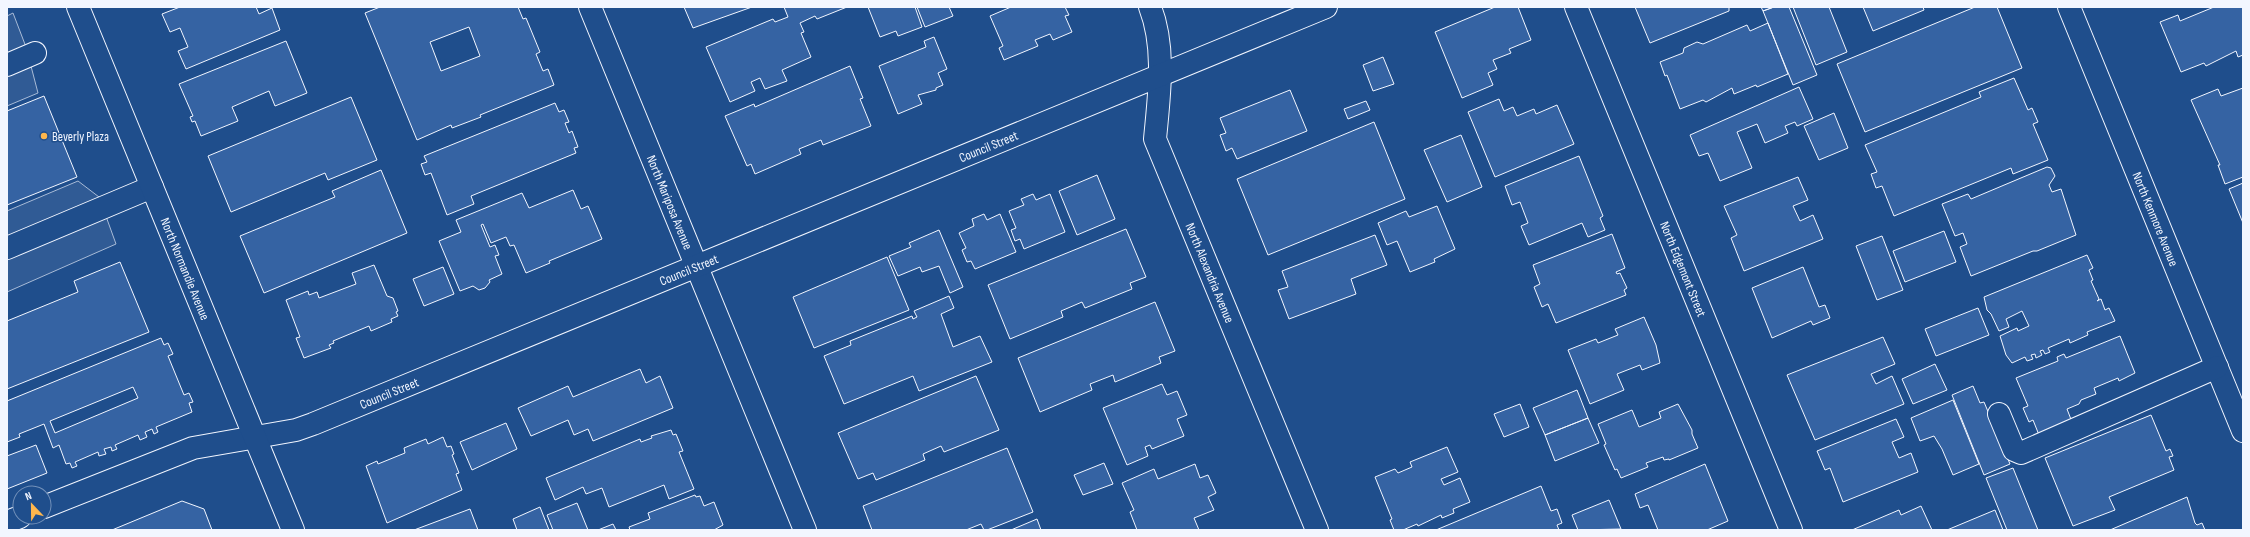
<svg xmlns="http://www.w3.org/2000/svg" width="2250" height="537" viewBox="0 0 2250 537" font-family="'Sofia Sans Condensed',sans-serif">
<style>
.parking{fill:#305b95;stroke:#a8bbd7}
.building{fill:#3563a3;stroke:#f2f6ff;fill-rule:evenodd}
.lines{fill:none;stroke-linecap:round;stroke-linejoin:round}
.minor-casing{stroke:#f2f6ff;stroke-width:24}
.major-casing{stroke:#f2f6ff;stroke-width:24}
.minor{stroke:#1f4e8c;stroke-width:22}
.major{stroke:#1f4e8c;stroke-width:22}
.poi-dot{fill:#ffb74d;stroke:#1f4e8c;stroke-width:1.5}
.labels{text-anchor:middle;stroke-width:3;stroke-linejoin:round;paint-order:stroke}
.poi-label{font-size:13px;fill:#f2f6ff;stroke:#1f4e8c;text-anchor:start}
.street-label{font-size:13px;fill:#f2f6ff;stroke:#1f4e8c}
</style>
<rect width="100%" height="100%" fill="#1f4e8c"/>
<!-- parking -->
<path class="parking" d="M 13,13 L 26,47 L 38,93 L 7,106 L 7,16 Z
M 78,181 L 99,197 L 116,244 L 7,292 L 7,211 Z"/>
<!-- building -->
<path class="building" d="M 180,7 L 256,7 L 259,14 L 272,8 L 280,30 L 186,69 L 178,51 L 188,47 L 180,28 L 170,32 L 162,14 Z
M 380,7 L 518,7 L 523,19 L 526,18 L 540,52 L 536,54 L 543,71 L 548,69 L 554,85 L 480,115 L 481,117 L 452,128 L 451,125 L 417,140 L 365,13 ZM 469,27 L 480,56 L 441,71 L 430,42 Z
M 684,7 L 752,7 L 693,28 Z
M 784,7 L 847,7 L 817,19 L 815,16 L 800,23 L 804,32 L 801,33 L 811,57 L 782,70 L 787,81 L 765,89 L 760,78 L 751,82 L 755,91 L 730,102 L 706,47 L 773,19 L 775,22 L 788,17 Z
M 868,7 L 915,7 L 922,27 L 898,36 L 896,31 L 880,37 Z
M 917,7 L 949,7 L 953,16 L 925,27 Z
M 1011,7 L 1065,7 L 1069,15 L 1065,16 L 1072,32 L 1053,40 L 1050,34 L 1035,40 L 1038,46 L 1004,60 L 999,48 L 1003,46 L 990,16 Z
M 1495,7 L 1518,7 L 1531,40 L 1509,49 L 1511,53 L 1493,60 L 1497,69 L 1488,73 L 1493,85 L 1462,98 L 1435,32 Z
M 1635,7 L 1729,7 L 1729,11 L 1650,43 Z
M 1761,7 L 1774,7 L 1763,11 Z
M 1774,7 L 1789,7 L 1817,75 L 1793,85 L 1763,11 Z
M 1793,7 L 1829,7 L 1847,52 L 1816,65 Z
M 1863,7 L 1923,7 L 1924,10 L 1873,31 Z
M 1975,7 L 1997,7 L 2022,68 L 1865,132 L 1837,64 Z
M 2214,7 L 2243,7 L 2243,55 L 2238,57 L 2236,51 L 2206,66 L 2204,63 L 2181,72 L 2160,22 L 2178,15 L 2180,21 Z
M 1768,23 L 1788,74 L 1757,87 L 1756,85 L 1734,94 L 1732,88 L 1706,102 L 1703,100 L 1680,109 L 1667,75 L 1665,76 L 1660,62 L 1683,53 L 1684,48 L 1697,42 L 1703,44 L 1747,25 L 1750,31 Z
M 934,37 L 947,69 L 938,73 L 943,85 L 936,88 L 936,90 L 918,95 L 922,104 L 898,114 L 879,66 L 926,47 L 924,41 Z
M 286,41 L 307,93 L 275,106 L 269,91 L 232,107 L 238,121 L 201,136 L 195,121 L 192,122 L 190,117 L 193,116 L 179,84 Z
M 1383,57 L 1394,84 L 1373,91 L 1363,65 Z
M 850,66 L 863,98 L 860,99 L 871,126 L 823,145 L 821,140 L 799,149 L 801,154 L 755,174 L 751,164 L 747,166 L 725,116 L 754,104 L 755,107 Z
M 2014,78 L 2028,110 L 2032,108 L 2038,122 L 2033,124 L 2048,160 L 2013,174 L 2011,168 L 1894,216 L 1882,186 L 1876,188 L 1871,174 L 1877,172 L 1865,145 L 1981,97 L 1979,92 Z
M 1799,87 L 1813,119 L 1797,126 L 1795,122 L 1785,126 L 1788,133 L 1765,143 L 1757,124 L 1737,132 L 1752,168 L 1720,181 L 1708,153 L 1699,156 L 1690,135 Z
M 2243,88 L 2243,177 L 2225,184 L 2218,165 L 2220,165 L 2191,100 L 2218,89 L 2221,96 Z
M 1290,90 L 1307,131 L 1237,159 L 1232,148 L 1226,151 L 1220,135 L 1226,133 L 1220,118 Z
M 44,96 L 77,177 L 7,205 L 7,111 Z
M 351,97 L 377,160 L 328,180 L 325,173 L 231,212 L 208,156 Z
M 1499,99 L 1504,111 L 1513,107 L 1517,116 L 1534,109 L 1536,114 L 1557,105 L 1574,144 L 1495,177 L 1468,112 Z
M 1366,101 L 1370,110 L 1348,119 L 1344,109 Z
M 555,103 L 559,112 L 564,110 L 569,122 L 565,123 L 569,133 L 572,131 L 578,147 L 574,148 L 576,153 L 471,196 L 474,204 L 447,215 L 431,173 L 425,175 L 421,164 L 427,162 L 424,156 Z
M 1834,113 L 1848,148 L 1819,160 L 1804,126 Z
M 1374,122 L 1405,199 L 1268,255 L 1237,179 Z
M 1461,135 L 1482,187 L 1447,202 L 1424,150 Z
M 1579,156 L 1603,216 L 1600,218 L 1605,230 L 1588,237 L 1582,223 L 1529,245 L 1521,226 L 1528,223 L 1520,202 L 1512,205 L 1505,186 Z
M 2047,167 L 2051,168 L 2055,176 L 2049,185 L 2052,192 L 2061,189 L 2076,235 L 2037,251 L 2033,251 L 1971,276 L 1960,247 L 1967,244 L 1963,233 L 1955,236 L 1942,204 L 1968,194 L 1971,199 Z
M 381,170 L 407,233 L 264,293 L 240,236 L 335,197 L 332,191 Z
M 1097,175 L 1115,219 L 1077,235 L 1059,191 Z
M 1798,177 L 1808,200 L 1793,206 L 1800,221 L 1813,215 L 1823,239 L 1744,271 L 1731,238 L 1737,235 L 1724,206 Z
M 2243,183 L 2243,223 L 2229,189 Z
M 573,190 L 581,209 L 588,206 L 602,239 L 549,261 L 550,263 L 526,273 L 514,245 L 510,246 L 506,237 L 491,243 L 483,224 L 481,225 L 490,247 L 495,245 L 499,255 L 495,256 L 502,274 L 489,280 L 490,282 L 485,288 L 479,290 L 473,286 L 460,291 L 439,241 L 461,232 L 456,220 L 522,193 L 529,208 Z
M 1033,194 L 1036,200 L 1050,194 L 1065,232 L 1024,249 L 1020,239 L 1015,241 L 1011,230 L 1016,228 L 1009,211 L 1024,205 L 1021,199 Z
M 1437,206 L 1455,249 L 1434,259 L 1435,262 L 1410,272 L 1397,241 L 1387,245 L 1378,223 L 1406,211 L 1409,217 Z
M 984,214 L 987,220 L 1000,214 L 1016,252 L 975,269 L 971,261 L 967,262 L 962,250 L 966,248 L 959,233 L 974,226 L 972,219 Z
M 1126,229 L 1146,277 L 1130,283 L 1132,289 L 1085,308 L 1082,302 L 1061,311 L 1063,317 L 1010,339 L 988,285 Z
M 939,230 L 963,287 L 950,293 L 939,266 L 922,272 L 920,267 L 898,276 L 889,256 L 911,247 L 909,243 Z
M 1944,231 L 1956,262 L 1905,282 L 1893,251 Z
M 1612,234 L 1625,268 L 1616,272 L 1617,274 L 1620,273 L 1627,288 L 1624,290 L 1626,295 L 1556,323 L 1548,304 L 1542,307 L 1534,287 L 1540,284 L 1533,265 Z
M 1375,235 L 1387,265 L 1351,279 L 1356,294 L 1289,319 L 1278,290 L 1288,287 L 1282,271 Z
M 1882,236 L 1903,290 L 1877,300 L 1856,246 Z
M 2087,255 L 2093,268 L 2089,270 L 2093,280 L 2091,281 L 2099,299 L 2097,301 L 2101,299 L 2105,310 L 2109,308 L 2115,321 L 2087,332 L 2088,335 L 2070,343 L 2069,339 L 2048,348 L 2050,352 L 2045,354 L 2043,350 L 2040,351 L 2042,355 L 2036,358 L 2035,354 L 2031,355 L 2033,359 L 2027,361 L 2025,357 L 2012,363 L 2006,355 L 2000,336 L 2017,328 L 2018,331 L 2029,326 L 2022,311 L 2006,319 L 2009,327 L 1999,331 L 1991,314 L 1987,310 L 1984,297 Z
M 887,257 L 909,310 L 814,348 L 793,297 Z
M 120,262 L 149,332 L 7,389 L 7,321 L 78,292 L 74,281 Z
M 374,265 L 387,296 L 393,298 L 398,311 L 396,312 L 398,316 L 391,319 L 392,322 L 371,331 L 369,326 L 333,341 L 334,343 L 329,345 L 331,348 L 304,358 L 296,338 L 300,337 L 286,300 L 308,291 L 309,295 L 317,292 L 319,298 L 356,284 L 352,273 Z
M 443,267 L 454,294 L 424,306 L 413,279 Z
M 1803,267 L 1819,307 L 1825,305 L 1830,318 L 1813,325 L 1811,321 L 1772,338 L 1752,288 Z
M 949,296 L 954,308 L 941,314 L 953,347 L 980,336 L 992,362 L 919,391 L 913,376 L 844,404 L 824,356 L 851,345 L 850,341 L 912,316 L 913,319 L 917,317 L 914,311 Z
M 1155,302 L 1175,351 L 1159,357 L 1161,363 L 1115,382 L 1113,375 L 1090,384 L 1092,390 L 1040,412 L 1018,358 Z
M 1978,308 L 1989,335 L 1936,356 L 1925,329 Z
M 1644,317 L 1656,345 L 1660,363 L 1642,370 L 1640,365 L 1617,374 L 1624,390 L 1590,404 L 1568,350 L 1596,339 L 1598,343 L 1618,335 L 1615,329 Z
M 2120,336 L 2135,373 L 2119,381 L 2118,378 L 2094,388 L 2096,394 L 2081,400 L 2079,404 L 2067,409 L 2072,422 L 2039,435 L 2033,420 L 2029,422 L 2023,408 L 2028,406 L 2016,378 L 2058,361 L 2057,357 L 2064,354 L 2066,358 Z
M 1883,337 L 1895,364 L 1871,374 L 1876,384 L 1892,376 L 1904,404 L 1815,440 L 1787,375 Z
M 161,338 L 164,345 L 168,343 L 173,354 L 168,356 L 184,395 L 189,393 L 193,402 L 189,403 L 192,412 L 156,427 L 158,432 L 154,434 L 152,429 L 145,432 L 147,437 L 140,440 L 138,435 L 115,445 L 117,449 L 112,451 L 111,447 L 104,449 L 106,454 L 99,456 L 98,452 L 75,462 L 77,466 L 72,468 L 70,463 L 66,464 L 59,445 L 53,448 L 44,424 L 19,434 L 20,437 L 7,442 L 7,401 ZM 133,387 L 138,398 L 55,433 L 50,421 Z
M 1935,364 L 1947,390 L 1913,404 L 1902,379 Z
M 640,369 L 646,383 L 660,376 L 673,408 L 593,441 L 588,429 L 574,435 L 568,420 L 531,436 L 518,408 L 568,386 L 573,397 Z
M 976,376 L 999,430 L 944,452 L 941,446 L 923,454 L 925,460 L 876,480 L 873,473 L 858,479 L 838,433 Z
M 1162,384 L 1167,395 L 1177,391 L 1187,415 L 1177,419 L 1184,436 L 1152,449 L 1150,445 L 1145,447 L 1148,456 L 1127,465 L 1103,408 Z
M 1973,386 L 1980,403 L 1984,402 L 2010,464 L 1984,475 L 1952,395 Z
M 1577,390 L 1588,418 L 1545,435 L 1533,408 Z
M 1953,400 L 1979,464 L 1953,475 L 1942,449 L 1934,436 L 1920,441 L 1911,418 Z
M 1520,404 L 1529,427 L 1504,437 L 1494,414 Z
M 1678,404 L 1692,430 L 1692,434 L 1698,448 L 1669,460 L 1669,459 L 1664,460 L 1663,457 L 1646,463 L 1648,467 L 1621,478 L 1617,469 L 1615,470 L 1604,445 L 1606,444 L 1598,424 L 1632,410 L 1639,427 L 1661,418 L 1659,412 Z
M 2151,415 L 2166,451 L 2170,449 L 2173,456 L 2169,457 L 2174,470 L 2109,497 L 2115,510 L 2073,526 L 2045,458 Z
M 1588,418 L 1599,443 L 1555,461 L 1545,435 Z
M 1896,419 L 1904,437 L 1892,442 L 1899,458 L 1911,453 L 1918,472 L 1843,502 L 1830,468 L 1825,470 L 1817,451 Z
M 506,423 L 517,449 L 472,470 L 460,442 Z
M 671,430 L 673,435 L 676,434 L 683,451 L 679,452 L 694,489 L 669,499 L 664,485 L 609,507 L 602,488 L 586,494 L 583,487 L 555,500 L 546,478 L 640,439 L 641,442 L 652,438 L 651,436 Z
M 443,437 L 447,447 L 451,446 L 454,454 L 452,455 L 459,473 L 456,474 L 462,490 L 387,523 L 366,466 L 377,461 L 378,464 L 405,453 L 404,448 L 426,439 L 428,444 Z
M 36,445 L 47,473 L 7,489 L 7,456 Z
M 1447,447 L 1458,472 L 1441,479 L 1444,485 L 1460,478 L 1470,502 L 1453,509 L 1454,513 L 1442,518 L 1441,515 L 1418,526 L 1417,524 L 1403,530 L 1394,530 L 1390,520 L 1392,519 L 1375,477 L 1395,469 L 1398,473 L 1412,467 L 1410,462 Z
M 1007,448 L 1033,512 L 987,530 L 984,530 L 981,524 L 966,530 L 872,530 L 863,506 Z
M 1104,463 L 1113,484 L 1083,495 L 1074,475 Z
M 1195,464 L 1200,478 L 1208,475 L 1216,493 L 1208,497 L 1214,510 L 1194,518 L 1199,530 L 1137,530 L 1130,512 L 1134,510 L 1122,483 L 1154,469 L 1158,479 Z
M 1705,464 L 1728,521 L 1707,530 L 1658,530 L 1648,505 L 1640,508 L 1635,494 Z
M 2013,468 L 2038,530 L 2007,530 L 1986,478 Z
M 1541,486 L 1551,511 L 1557,509 L 1562,523 L 1557,525 L 1559,530 L 1436,530 Z
M 695,495 L 696,497 L 700,496 L 704,506 L 714,502 L 723,525 L 714,530 L 630,530 L 629,527 L 650,519 L 648,513 Z
M 2187,497 L 2195,523 L 2197,525 L 2202,523 L 2205,530 L 2110,530 Z
M 1609,500 L 1621,529 L 1578,530 L 1572,515 Z
M 182,501 L 204,509 L 212,530 L 112,530 Z
M 577,503 L 588,530 L 553,530 L 547,515 Z
M 1921,506 L 1932,530 L 1852,530 L 1899,510 L 1901,515 Z
M 540,507 L 549,530 L 517,530 L 513,519 Z
M 470,509 L 478,530 L 414,530 Z
M 1995,510 L 2003,530 L 1947,530 Z
M 1037,519 L 1041,530 L 1011,530 Z
M 613,524 L 616,530 L 598,530 Z"/>
<g class="lines">
<defs>
<g id="minor">
<path id="s1" d="M 590,7 L 805,530"/>
<path id="s2" d="M 1150,7 C 1166,48 1159,96 1155,139 L 1317,530"/>
<path id="s3" d="M 1576,7 L 1791,530"/>
<path id="s4" d="M 2069,7 L 2243,431"/>
<path d="M 7,65 L 35,53"/>
<path d="M 7,248 L 152,187"/>
<path d="M 1999,414 L 2014,450 L 2021,453 L 2217,367"/>
<path id="s5" d="M 44,507 L 193,448 L 296,430 L 313,424 L 1326,7"/>
<path d="M 7,522 L 20,517"/>
</g>
<g id="major">
<path id="s6" d="M 78,7 L 293,530"/>
</g>
</defs>
<!-- minor casing -->
<use href="#minor" class="minor-casing"/>
<!-- major casing -->
<use href="#major" class="major-casing"/>
<!-- minor -->
<use href="#minor" class="minor"/>
<!-- major -->
<use href="#major" class="major"/>
</g>
<!-- markers -->
<circle class="poi-dot" cx="44" cy="136" r="4"/>
<g class="labels">
<!-- poi labels -->
<g class="poi-label">
<text x="52" y="141">Beverly Plaza</text>
</g>
<!-- street labels -->
<g class="street-label">
<text dy="5" stroke="none"><textPath href="#s5" startOffset="1013">Council Street</textPath></text>
<text dy="5" stroke="none"><textPath href="#s1" startOffset="211">North Mariposa Avenue</textPath></text>
<text dy="5" stroke="none"><textPath href="#s4" startOffset="229">North Kenmore Avenue</textPath></text>
<text dy="5" stroke="none"><textPath href="#s6" startOffset="283">North Normandie Avenue</textPath></text>
<text dy="5" stroke="none"><textPath href="#s3" startOffset="283">North Edgemont Street</textPath></text>
<text dy="5" stroke="none"><textPath href="#s5" startOffset="689">Council Street</textPath></text>
<text dy="5" stroke="none"><textPath href="#s2" startOffset="278">North Alexandria Avenue</textPath></text>
<text dy="5" stroke="none"><textPath href="#s5" startOffset="365">Council Street</textPath></text>
</g>
</g>
<!-- border -->
<rect width="2250" height="537" fill="none" stroke="#f2f6ff" stroke-width="16"/>
<!-- north arrow -->
<g transform="translate(32 505) rotate(338)"><circle r="19" fill="#1f4e8c" stroke="#7391ba"/>
<path d="M0-3L7 15L0 10L-7 15Z" fill="#ffb74d"/>
<text y="-6" font-size="11" font-weight="bold" text-anchor="middle" fill="#f2f6ff">N</text>
</g>
</svg>
